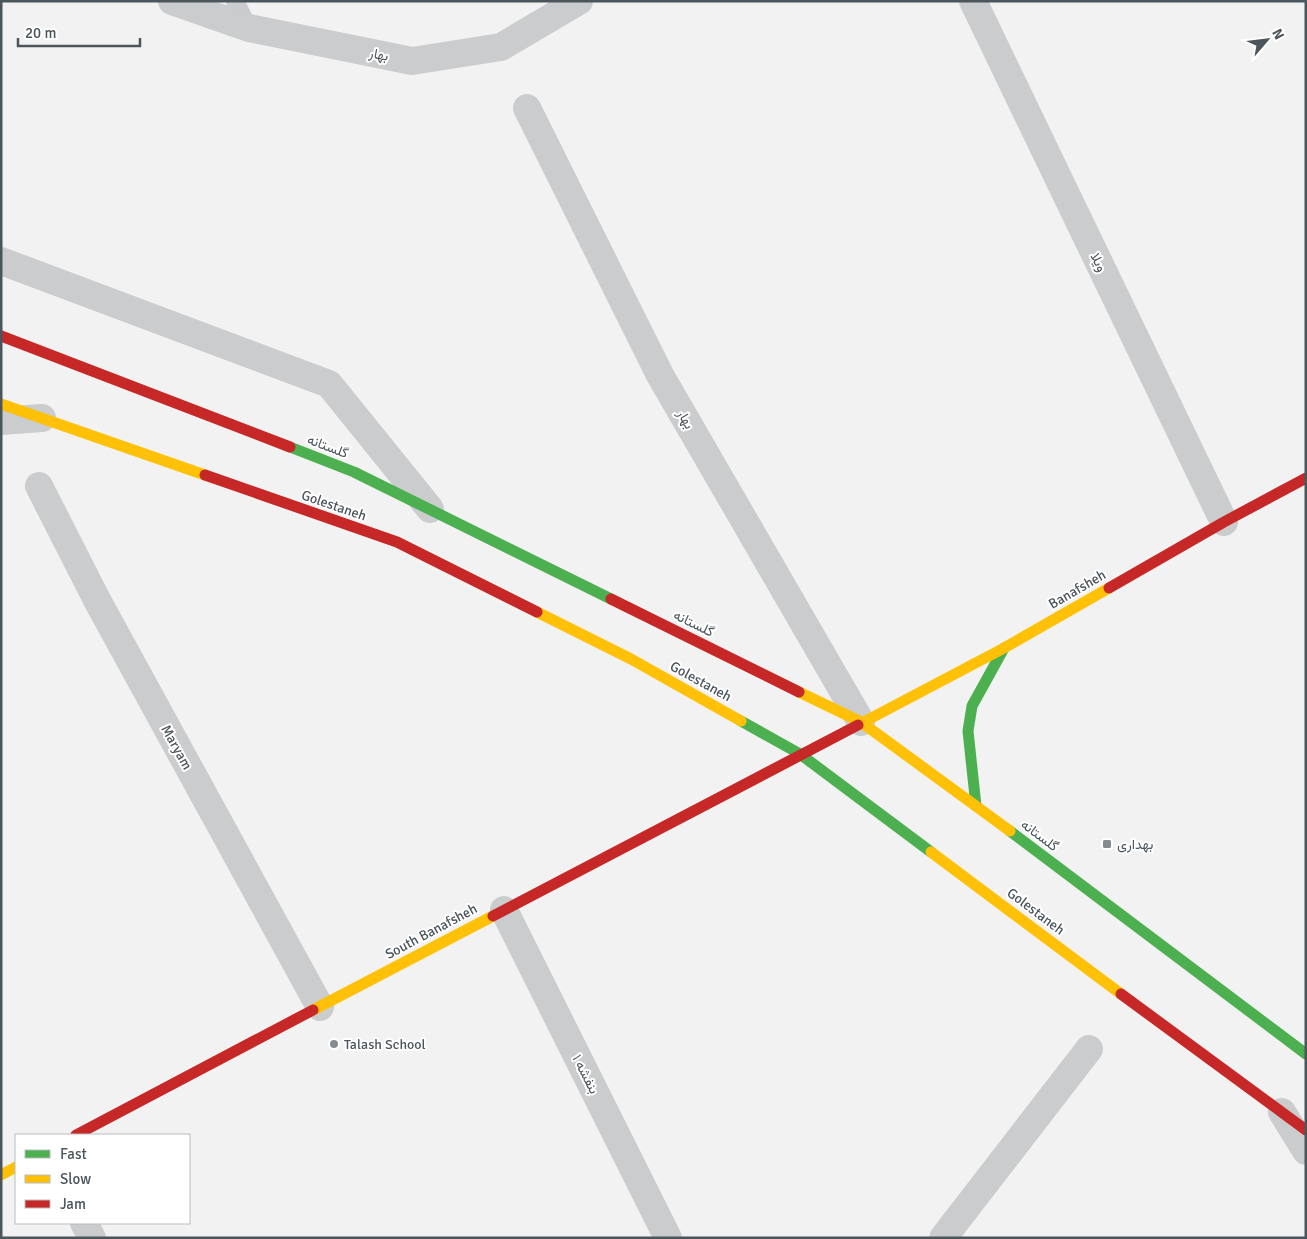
<svg xmlns="http://www.w3.org/2000/svg" width="1307" height="1239" viewBox="0 0 1307 1239" font-family="Signika,Vazirmatn,sans-serif">
<style>
.lines{fill:none;stroke-linecap:round;stroke-linejoin:round}
.lane{stroke:#cacccd;stroke-width:18}
.street{stroke:#cacccd;stroke-width:28}
.fast{stroke:#4caf50;stroke-width:11}
.slow{stroke:#ffc107;stroke-width:11}
.jam{stroke:#c62828;stroke-width:11}
.poi-dot{fill:#858c90;stroke:#fff;stroke-width:2}
.labels{text-anchor:middle;stroke-width:4;stroke-linejoin:round;paint-order:stroke}
.street-label{font-size:14px;fill:#4b555c;stroke:#fff}
.poi-label{font-size:14px;fill:#4b555c;stroke:#fff;text-anchor:start}
</style>
<rect width="100%" height="100%" fill="#f2f2f2"/>
<g class="lines">
<!-- lane -->
<path class="lane" d="M 235,1 L 249,28"/>
<!-- street -->
<path class="street" d="M 172,1 L 249,28 L 412,61 L 501,47 L 579,1
M 973,1 L 1224,522
M 527,108 L 660,375 L 861,722
M 1,261 L 329,384 L 430,509
M 1,421 L 42,418
M 39,486 L 97,600 L 320,1007
M 504,910 L 668,1238
M 1282,1112 L 1306,1151
M 84,1223 L 92,1238
M 943,1238 L 1089,1049"/>
<!-- fast -->
<path class="fast" d="M 290,447 L 354,472 L 611,599
M 741,721 L 800,754 L 931,852
M 976,806 L 968,731 L 972,706 L 1004,648
M 1010,831 L 1306,1054"/>
<!-- slow -->
<path class="slow" d="M 1,404 L 205,475
M 537,612 L 631,659 L 741,721
M 799,692 L 861,722 L 1010,831
M 858,725 L 1004,648 L 1109,588
M 931,852 L 1121,994
M 313,1010 L 493,916
M 1,1175 L 16,1167"/>
<!-- jam -->
<path class="jam" d="M 1,336 L 290,447
M 205,475 L 397,542 L 537,612
M 1109,588 L 1224,522 L 1306,478
M 611,599 L 799,692
M 493,916 L 858,725
M 1121,994 L 1306,1130
M 76,1135 L 313,1010"/>
</g>
<!-- markers -->
<g class="poi-dot">
<rect x="1102" y="839" width="10" height="10" rx="2.5"/>
<circle cx="334" cy="1044" r="5"/>
</g>
<g class="labels">
<!-- street labels -->
<g class="street-label">
<text transform="translate(379 54) rotate(11)" y="5">بهار</text>
<text transform="translate(1099 262) rotate(64)" y="5">ویلا</text>
<text transform="translate(686 419) rotate(60)" y="5">بهار</text>
<text transform="translate(328 446) rotate(21)" y="5">گلستانه</text>
<text transform="translate(334 505) rotate(19)" y="5">Golestaneh</text>
<text transform="translate(1077 589) rotate(-30)" y="5">Banafsheh</text>
<text transform="translate(694 623) rotate(26)" y="5">گلستانه</text>
<text transform="translate(701 681) rotate(29)" y="5">Golestaneh</text>
<text transform="translate(177 747) rotate(61)" y="5">Maryam</text>
<text transform="translate(1040 835) rotate(37)" y="5">گلستانه</text>
<text transform="translate(1036 911) rotate(37)" y="5">Golestaneh</text>
<text transform="translate(431 931) rotate(-28)" y="5">South Banafsheh</text>
<text transform="translate(586 1074) rotate(63)" y="5">بنفشه ۱</text>
</g>
<!-- poi labels -->
<g class="poi-label">
<text x="1117" y="849">بهداری</text>
<text x="344" y="1049">Talash School</text>
</g>
</g>
<!-- border -->
<rect width="1307" height="1239" fill="none" stroke="#4b555c" stroke-width="5"/>
<!-- legend -->
<rect x="15" y="1134" width="175" height="90" fill="#ffffff" stroke="#b7bbbe"/>
<rect x="25" y="1150" width="25" height="8" fill="#4caf50" stroke="#b7bbbe"/>
<text x="60" y="1159" font-size="15" fill="#4b555c">Fast</text>
<rect x="25" y="1175" width="25" height="8" fill="#ffc107" stroke="#b7bbbe"/>
<text x="60" y="1184" font-size="15" fill="#4b555c">Slow</text>
<rect x="25" y="1200" width="25" height="8" fill="#c62828" stroke="#b7bbbe"/>
<text x="60" y="1209" font-size="15" fill="#4b555c">Jam</text>
<!-- north arrow -->
<g transform="translate(1267 40) rotate(62)" stroke="#ffffff" stroke-width="4" paint-order="stroke">
<path d="M0-4L9 19L0 12L-9 19Z" fill="#4b555c"/>
<text y="-8" font-size="14" font-weight="bold" text-anchor="middle" fill="#4b555c">N</text>
</g>
<!-- scale -->
<path d="M18 38v8h122v-8" fill="none" stroke="#4b555c" stroke-width="2.5"/>
<text x="25" y="38" font-size="15" fill="#4b555c" stroke="#ffffff" stroke-width="4" paint-order="stroke">20 m</text>
</svg>
